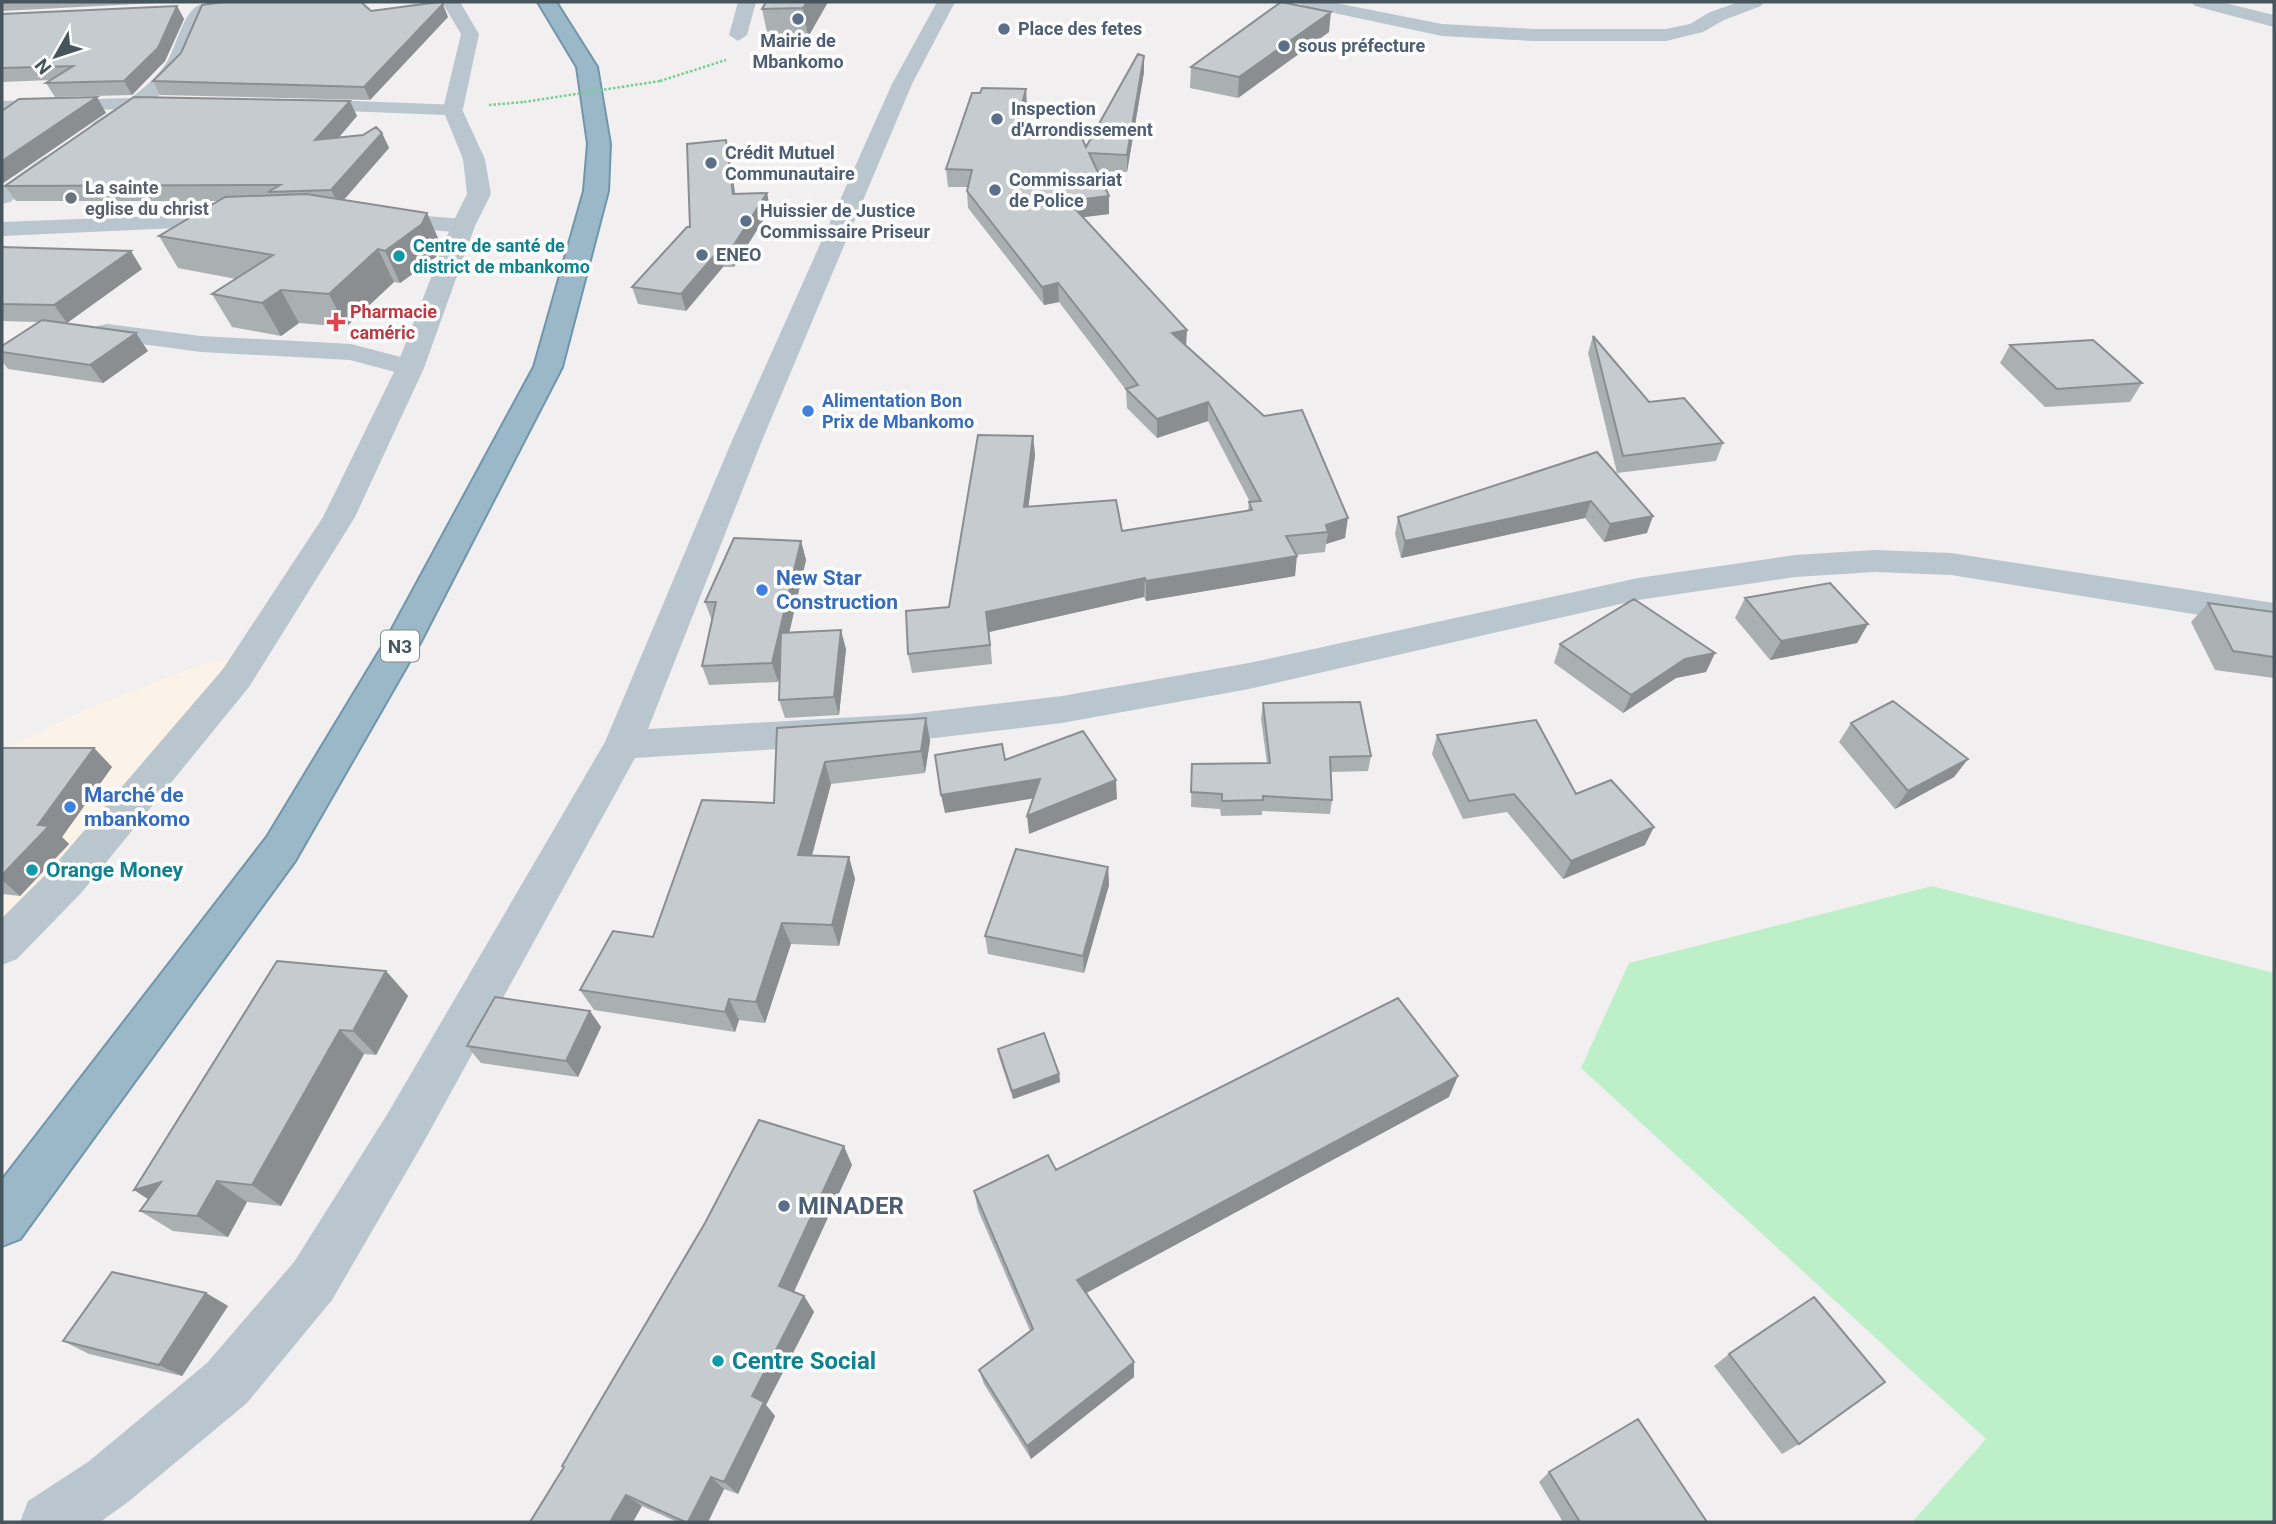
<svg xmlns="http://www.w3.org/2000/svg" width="2276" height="1524" viewBox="0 0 2276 1524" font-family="Roboto,sans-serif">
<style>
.commercial{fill:#fcf3e8}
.green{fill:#bdf0c8}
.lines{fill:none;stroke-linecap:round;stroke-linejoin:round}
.trunk-casing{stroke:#7196ab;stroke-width:4}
.path{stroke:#74cf93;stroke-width:2.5;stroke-dasharray:2.5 2;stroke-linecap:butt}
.minor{fill:#bac6cd;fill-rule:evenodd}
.tertiary{fill:#bac6cd;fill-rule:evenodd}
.trunk{fill:#9ab8c7;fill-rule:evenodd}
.path-bridge{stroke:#74cf93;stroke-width:2.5;stroke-dasharray:2.5 2;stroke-linecap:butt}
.wall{fill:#aaafb2}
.shaded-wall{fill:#8b8e91}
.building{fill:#c6cbcf;stroke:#8b8e91;stroke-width:2}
.service-dot{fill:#5c6f8a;stroke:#fff;stroke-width:2.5}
.worship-dot{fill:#6b7280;stroke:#fff;stroke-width:2.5}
.culture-dot{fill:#0f9aa8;stroke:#fff;stroke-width:2.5}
.health-dot{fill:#e0444e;stroke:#fff;stroke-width:2.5}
.shop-dot{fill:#3f7fe0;stroke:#fff;stroke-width:2.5}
.labels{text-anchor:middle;stroke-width:7;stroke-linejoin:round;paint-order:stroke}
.far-service-label{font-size:18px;font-weight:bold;fill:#4e5e75;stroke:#fff;text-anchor:start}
.far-worship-label{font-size:18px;font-weight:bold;fill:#5b616d;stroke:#fff;text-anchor:start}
.far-culture-label{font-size:18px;font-weight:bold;fill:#0d838f;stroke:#fff;text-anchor:start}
.far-health-label{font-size:18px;font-weight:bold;fill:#be3a42;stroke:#fff;text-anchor:start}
.far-shop-label{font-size:18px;font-weight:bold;fill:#366cbe;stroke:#fff;text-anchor:start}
.shield{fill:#fff;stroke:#7e898e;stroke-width:2}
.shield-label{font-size:19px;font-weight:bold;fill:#47565d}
.shop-label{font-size:21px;font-weight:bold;fill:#366cbe;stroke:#fff;text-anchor:start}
.culture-label{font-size:21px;font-weight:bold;fill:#0d838f;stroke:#fff;text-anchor:start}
.near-service-label{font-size:24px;font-weight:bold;fill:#4e5e75;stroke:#fff;text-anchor:start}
.near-culture-label{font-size:24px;font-weight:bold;fill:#0d838f;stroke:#fff;text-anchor:start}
</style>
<rect width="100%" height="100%" fill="#f2eff0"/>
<!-- commercial -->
<path class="commercial" d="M 254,657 L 94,864 L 2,960 L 2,751 L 89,708 L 208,662 Z"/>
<!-- green -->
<path class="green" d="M 1932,886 L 2274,973 L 2274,1522 L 1912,1522 L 1986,1439 L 1581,1068 L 1629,963 Z"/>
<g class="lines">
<defs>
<path id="trunk" d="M 538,2 L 556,2 L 597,67 L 610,144 L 608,191 L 562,367 L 420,643 L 295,861 L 20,1239 L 2,1246 L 2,1180 L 267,837 L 385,642 L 534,367 L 584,191 L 588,144 L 577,67 Z"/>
</defs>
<!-- trunk casing -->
<use href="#trunk" class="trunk-casing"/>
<!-- path -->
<path class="path" d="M 660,81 L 726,60
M 489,105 L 524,102"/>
<!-- minor -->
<path class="minor" d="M 442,2 L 460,2 L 479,34 L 463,109 L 460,113 L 446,113 L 443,109 L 461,34 Z
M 738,2 L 756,2 L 747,35 L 738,41 L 729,35 Z
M 1297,2 L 1331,2 L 1442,24 L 1534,29 L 1666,29 L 1690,24 L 1710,12 L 1739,2 L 1764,2 L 1761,6 L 1724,20 L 1703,32 L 1666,41 L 1534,41 L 1442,36 L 1306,7 Z
M 2192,2 L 2221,2 L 2274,15 L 2274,27 L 2195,6 Z
M 200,5 L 209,10 C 202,28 195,48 186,65 C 175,85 116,138 93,133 L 90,128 L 93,123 C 117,108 154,85 168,60 C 176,46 185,8 200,5 Z
M 52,155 L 60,157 L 63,162 L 60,167 L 10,202 L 2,204 L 2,187 L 44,157 Z
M 378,212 L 463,219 L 472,221 L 475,226 L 472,231 L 463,233 L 370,224 L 366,219 L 370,214 Z
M 235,213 L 243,215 L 247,220 L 243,225 L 2,236 L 2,222 Z
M 107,324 L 201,336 L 351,344 L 420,362 L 424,368 L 420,374 L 410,376 L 350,360 L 201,352 L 97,338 L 94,332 L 97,326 Z"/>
<!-- tertiary -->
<path class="tertiary" d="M 937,2 L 955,2 L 912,84 L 761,443 L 648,729 L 909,714 L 1062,696 L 1249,663 L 1638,578 L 1795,555 L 1875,550 L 1951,553 L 2274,603 L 2274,627 L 1951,575 L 1875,572 L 1795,577 L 1638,600 L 1249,689 L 1062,723 L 909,741 L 635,758 L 422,1145 L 332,1300 L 247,1403 L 128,1502 L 100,1522 L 20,1522 L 28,1501 L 88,1462 L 207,1363 L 294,1262 L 388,1113 L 605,742 L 731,443 L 892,84 Z
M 178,97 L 185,99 L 188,103 L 185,107 L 2,113 L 2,101 Z
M 301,99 L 460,105 L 485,159 L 491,194 L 475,226 L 424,368 L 355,517 L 249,687 L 82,892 L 17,959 L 2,965 L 2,918 L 52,868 L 223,669 L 323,517 L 396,368 L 451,226 L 467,194 L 463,159 L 445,115 L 294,109 L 291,105 L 294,101 Z"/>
<!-- trunk -->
<use href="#trunk" class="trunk"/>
<!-- path-bridge -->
<path class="path-bridge" d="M 524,102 L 660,81"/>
</g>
<!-- wall -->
<path class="wall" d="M 2,2 L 176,2 L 2,11 Z
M 766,2 L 828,2 L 808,37 L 768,37 L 762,9 Z
M 177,6 L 184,19 L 165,61 L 132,95 L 55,97 L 46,83 L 51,80 L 2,82 L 2,14 Z
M 371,11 L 448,17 L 370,100 L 160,95 L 153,81 Z
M 1329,32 L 1238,98 L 1190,88 L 1191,67 Z
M 1144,56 L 1144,72 L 1127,172 L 1097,171 L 1109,214 L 1083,217 L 1187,346 L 1345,538 L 1326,544 L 1325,552 L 1296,555 L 1295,576 L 1146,601 L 1144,597 L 989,632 L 992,664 L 912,673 L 908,654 L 949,607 L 1033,436 L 1035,455 L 1028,507 L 1122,531 L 1248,511 L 1249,502 L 1250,502 L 1208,421 L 1157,438 L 1127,408 L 1126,390 L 1059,302 L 1044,305 L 968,208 L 967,191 L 967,187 L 948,187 L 946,169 L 1027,105 L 1021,131 L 1086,147 Z
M 357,116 L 338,138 L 382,133 L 389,148 L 344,200 L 427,213 L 441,245 L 436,257 L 400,283 L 394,282 L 346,327 L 299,323 L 281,336 L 232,327 L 212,294 L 236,279 L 178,268 L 159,236 L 218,201 L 16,201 L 5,186 Z
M 726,140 L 730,155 L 735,194 L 767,193 L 770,209 L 734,267 L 723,267 L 686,311 L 638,304 L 632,287 L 690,227 Z
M 2,247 L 142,269 L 67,323 L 148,351 L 103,383 L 8,369 L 2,361 L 2,346 L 38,322 L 2,321 Z
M 1593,336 L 1649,402 L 1723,443 L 1716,461 L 1617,473 L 1588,353 Z
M 2010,345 L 2142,383 L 2130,402 L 2045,407 L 2000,363 Z
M 1597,452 L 1647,533 L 1604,542 L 1585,518 L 1401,558 L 1395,534 L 1398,517 Z
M 801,541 L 806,560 L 789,632 L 846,649 L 839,715 L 785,718 L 779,700 L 780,672 L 778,682 L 709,685 L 702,666 L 712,621 L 705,602 Z
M 1745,598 L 1868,624 L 1857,643 L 1770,660 L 1735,618 Z
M 2208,603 L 2274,612 L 2274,678 L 2215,670 L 2191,622 Z
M 1560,644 L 1715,653 L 1706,672 L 1676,678 L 1623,713 L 1554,663 Z
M 1263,703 L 1371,756 L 1368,771 L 1331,772 L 1332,800 L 1330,814 L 1262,811 L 1262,815 L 1221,816 L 1220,809 L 1191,807 L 1192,764 L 1267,763 L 1261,719 Z
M 926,718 L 930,741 L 925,773 L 831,784 L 812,856 L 849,857 L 855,879 L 839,946 L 791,944 L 765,1023 L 739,1020 L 735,1032 L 594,1010 L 580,990 L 653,937 L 774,803 L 777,728 Z
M 1851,723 L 1968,759 L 1954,777 L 1895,809 L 1839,742 Z
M 1437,735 L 1576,794 L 1645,845 L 1563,879 L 1507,812 L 1463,819 L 1432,754 Z
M 2,748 L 94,748 L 112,767 L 62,837 L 69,844 L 20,896 L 2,894 Z
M 1108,867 L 1109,885 L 1084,973 L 988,954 L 985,936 Z
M 386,971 L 408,996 L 376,1055 L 364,1054 L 281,1206 L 247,1202 L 228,1237 L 173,1231 L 140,1211 L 148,1200 Z
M 590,1011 L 601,1027 L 578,1077 L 481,1063 L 467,1046 Z
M 998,1049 L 1059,1074 L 1060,1082 L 1013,1099 L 999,1057 Z
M 1449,1097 L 1086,1293 L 1134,1362 L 1134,1377 L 1031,1459 L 984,1384 L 979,1370 L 1030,1331 L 978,1210 L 974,1191 L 1056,1170 Z
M 852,1165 L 794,1292 L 804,1296 L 814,1312 L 766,1405 L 775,1416 L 738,1494 L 724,1489 L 708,1522 L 677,1522 L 642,1506 L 564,1467 Z
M 206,1293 L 228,1306 L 182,1376 L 89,1354 L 63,1341 Z
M 1729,1354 L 1799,1444 L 1782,1454 L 1714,1366 Z
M 1549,1472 L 1707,1522 L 1563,1522 L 1539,1482 Z"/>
<!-- shaded-wall -->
<path class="shaded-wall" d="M 807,2 L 828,2 L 808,37 L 803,8 Z
M 443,4 L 448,17 L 370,100 L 364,87 Z
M 177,6 L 184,19 L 165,61 L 132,95 L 124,81 Z
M 1331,12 L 1329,32 L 1238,98 L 1239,77 Z
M 1144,56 L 1144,72 L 1127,172 L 1127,155 Z
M 1026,89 L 1027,105 L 1017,147 L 1015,130 Z
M 97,97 L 106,113 L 2,184 L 2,161 Z
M 350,101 L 357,116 L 323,156 L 315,140 Z
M 382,133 L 389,148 L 339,205 L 331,190 Z
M 726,140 L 730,155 L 737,210 L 733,194 Z
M 767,193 L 770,209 L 734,267 L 730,251 Z
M 1109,196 L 1109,214 L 1069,219 L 1068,201 Z
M 427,213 L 441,245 L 436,257 L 400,283 L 385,251 Z
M 378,249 L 394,282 L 346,327 L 329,294 Z
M 719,250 L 723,267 L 686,311 L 681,294 Z
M 131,251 L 142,269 L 67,323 L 54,305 Z
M 1058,283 L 1059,302 L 1044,305 L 1042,287 Z
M 281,290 L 299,323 L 281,336 L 262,303 Z
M 1187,330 L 1186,348 L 1172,333 Z
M 136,333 L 148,351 L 103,383 L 90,365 Z
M 1208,402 L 1208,421 L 1157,438 L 1157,419 Z
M 1033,436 L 1035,455 L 1026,527 L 1024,507 Z
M 1591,501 L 1585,518 L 1401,558 L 1405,541 Z
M 1653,516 L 1647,533 L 1604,542 L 1610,524 Z
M 1348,518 L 1345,538 L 1326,544 L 1328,532 L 1326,525 Z
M 801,541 L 806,560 L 778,682 L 772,663 Z
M 1297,556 L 1295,576 L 1146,601 L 1146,581 Z
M 1145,578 L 1144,597 L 989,632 L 992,664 L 986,612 Z
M 1868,624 L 1857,643 L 1770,660 L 1781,641 Z
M 841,630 L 846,649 L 839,715 L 834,697 Z
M 1715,653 L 1706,672 L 1676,678 L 1623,713 L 1631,695 L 1685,659 Z
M 926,718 L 930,741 L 925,773 L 921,751 Z
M 94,748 L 112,767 L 62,837 L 69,844 L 20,896 L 2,880 L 2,875 Z
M 1968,759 L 1954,777 L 1895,809 L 1908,791 Z
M 825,762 L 831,784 L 806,877 L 798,855 Z
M 1040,779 L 1042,797 L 945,813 L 941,795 Z
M 1116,780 L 1117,799 L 1029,834 L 1027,816 Z
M 1654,827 L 1645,845 L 1563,879 L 1571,861 Z
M 849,857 L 855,879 L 839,946 L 832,925 Z
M 1108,867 L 1109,885 L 1084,973 L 1083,956 Z
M 782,923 L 791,944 L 765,1023 L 756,1002 Z
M 386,971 L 408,996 L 376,1055 L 353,1031 Z
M 729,999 L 739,1020 L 735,1032 L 725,1012 Z
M 590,1011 L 601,1027 L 578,1077 L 566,1061 Z
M 340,1030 L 364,1054 L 281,1206 L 252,1185 Z
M 1059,1074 L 1060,1082 L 1013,1099 L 1012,1091 Z
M 1458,1076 L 1449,1097 L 1079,1297 L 1077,1280 Z
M 844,1146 L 852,1165 L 789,1302 L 779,1286 Z
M 217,1181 L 247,1202 L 228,1237 L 197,1216 Z
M 161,1182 L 166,1211 L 134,1190 Z
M 206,1293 L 228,1306 L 182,1376 L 159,1365 Z
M 804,1296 L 814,1312 L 766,1405 L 775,1416 L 738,1494 L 724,1482 L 752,1396 Z
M 1134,1362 L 1134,1377 L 1031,1459 L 1027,1446 Z
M 711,1477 L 724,1489 L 708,1522 L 688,1522 Z
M 626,1495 L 642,1506 L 633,1522 L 610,1522 Z"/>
<!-- building -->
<path class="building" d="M 223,2 L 361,2 L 371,11 L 439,2 L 442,2 L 443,4 L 364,87 L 153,81 L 181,53 L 202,5 Z
M 766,2 L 807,2 L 803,8 L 762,9 Z
M 1281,2 L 1331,12 L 1239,77 L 1191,67 Z
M 177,6 L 158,48 L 124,81 L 46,83 L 73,66 L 2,68 L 2,14 Z
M 1138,54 L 1144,56 L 1127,155 L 1089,153 L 1109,196 L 1068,201 L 1187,330 L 1172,333 L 1264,416 L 1302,410 L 1348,518 L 1326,525 L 1328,532 L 1286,536 L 1297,556 L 1146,581 L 1145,578 L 986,612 L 990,645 L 908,654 L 906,611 L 949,607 L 978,435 L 1033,436 L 1024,507 L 1116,500 L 1122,531 L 1252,510 L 1249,502 L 1261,501 L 1208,402 L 1157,419 L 1126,389 L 1138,385 L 1058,283 L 1042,287 L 967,191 L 972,170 L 946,169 L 972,93 L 980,93 L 982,88 L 1026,89 L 1015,130 L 1079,132 L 1086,147 Z
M 97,97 L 2,161 L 2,111 L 19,99 Z
M 134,97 L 350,101 L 315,140 L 363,135 L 376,127 L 382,133 L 331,190 L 268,192 L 280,185 L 5,186 Z
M 726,140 L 733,194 L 767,193 L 730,251 L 719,250 L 681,294 L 632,287 L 687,227 L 690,227 L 687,144 Z
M 306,194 L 427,213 L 422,224 L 385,251 L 378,249 L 329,294 L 281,290 L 262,303 L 212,294 L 273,255 L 159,236 L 225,197 Z
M 2,247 L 131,251 L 54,305 L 2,304 Z
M 42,320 L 136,333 L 90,365 L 2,352 L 2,346 Z
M 1593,336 L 1649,402 L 1684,398 L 1723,443 L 1623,456 Z
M 2093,340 L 2142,383 L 2057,389 L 2010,345 Z
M 1597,452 L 1653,516 L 1610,524 L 1591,501 L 1405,541 L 1398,517 Z
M 734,538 L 801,541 L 772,663 L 702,666 L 716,602 L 705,602 Z
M 1830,583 L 1868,624 L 1781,641 L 1745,598 Z
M 1634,599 L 1715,653 L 1685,659 L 1631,695 L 1560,644 Z
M 2208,603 L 2274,612 L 2274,657 L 2233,651 Z
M 841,630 L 834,697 L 779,700 L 781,633 Z
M 1893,701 L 1968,759 L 1908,791 L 1851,723 Z
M 1360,702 L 1371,756 L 1330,757 L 1332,800 L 1263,796 L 1263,800 L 1222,801 L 1222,794 L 1191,792 L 1192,764 L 1270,763 L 1263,703 Z
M 926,718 L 921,751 L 825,762 L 798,855 L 849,857 L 832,925 L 782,923 L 756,1002 L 729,999 L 725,1012 L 580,990 L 613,931 L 653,937 L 702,800 L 774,803 L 777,728 Z
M 1536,720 L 1576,794 L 1611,780 L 1654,827 L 1571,861 L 1514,794 L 1469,801 L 1437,735 Z
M 1083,731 L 1116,780 L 1027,816 L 1040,779 L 941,795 L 935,755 L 1002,744 L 1005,760 Z
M 2,748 L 94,748 L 38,825 L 49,826 L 2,875 Z
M 1016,849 L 1108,867 L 1083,956 L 985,936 Z
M 277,961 L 386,971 L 353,1031 L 340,1030 L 252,1185 L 217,1181 L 197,1216 L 140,1211 L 161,1182 L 134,1190 Z
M 495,997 L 590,1011 L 566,1061 L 467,1046 Z
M 1398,998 L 1458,1076 L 1077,1280 L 1134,1362 L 1027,1446 L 979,1370 L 1033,1329 L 974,1191 L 1048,1155 L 1056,1170 Z
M 1044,1033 L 1059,1074 L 1012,1091 L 998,1049 Z
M 759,1120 L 844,1146 L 779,1286 L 804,1296 L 752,1396 L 764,1402 L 724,1482 L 711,1477 L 688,1522 L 685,1522 L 626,1495 L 610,1522 L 530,1522 L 564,1467 L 562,1466 L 705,1223 Z
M 112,1272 L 206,1293 L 159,1365 L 63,1341 Z
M 1814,1297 L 1885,1382 L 1799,1444 L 1729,1354 Z
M 1638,1419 L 1707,1522 L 1580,1522 L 1549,1472 Z"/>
<!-- markers -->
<g class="service-dot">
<circle cx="798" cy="19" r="7"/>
<circle cx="1004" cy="29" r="7"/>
<circle cx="1284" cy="46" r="7"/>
<circle cx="997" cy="119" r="7"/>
<circle cx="711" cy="163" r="7"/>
<circle cx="995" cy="190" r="7"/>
<circle cx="746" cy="221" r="7"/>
<circle cx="702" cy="255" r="7"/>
<circle cx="784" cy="1206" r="7"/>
</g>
<circle class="worship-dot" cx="71" cy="198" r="7"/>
<g class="culture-dot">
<circle cx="399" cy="256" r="7"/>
<circle cx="32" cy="870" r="7"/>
<circle cx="718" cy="1361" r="7"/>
</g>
<path class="health-dot" d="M332.5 311.5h7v7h7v7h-7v7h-7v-7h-7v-7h7z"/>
<g class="shop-dot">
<circle cx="808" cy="411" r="7"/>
<circle cx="762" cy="590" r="7"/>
<circle cx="70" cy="807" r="7"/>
</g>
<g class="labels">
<!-- far-service labels -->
<g class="far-service-label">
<text x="1018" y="35">Place des fetes</text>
<text x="798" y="47" text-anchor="middle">Mairie de<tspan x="798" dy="21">Mbankomo</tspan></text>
<text x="1298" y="52">sous préfecture</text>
<text x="1011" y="115">Inspection<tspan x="1011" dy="21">d'Arrondissement</tspan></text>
<text x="725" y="159">Crédit Mutuel<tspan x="725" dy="21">Communautaire</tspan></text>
<text x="1009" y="186">Commissariat<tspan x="1009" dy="21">de Police</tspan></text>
<text x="760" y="217">Huissier de Justice<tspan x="760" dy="21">Commissaire Priseur</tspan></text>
<text x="716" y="261">ENEO</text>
</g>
<!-- far-worship labels -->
<g class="far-worship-label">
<text x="85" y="194">La sainte<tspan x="85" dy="21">eglise du christ</tspan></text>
</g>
<!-- far-culture labels -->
<g class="far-culture-label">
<text x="413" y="252">Centre de santé de<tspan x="413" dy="21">district de mbankomo</tspan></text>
</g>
<!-- far-health labels -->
<g class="far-health-label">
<text x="350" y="318">Pharmacie<tspan x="350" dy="21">caméric</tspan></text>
</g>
<!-- far-shop labels -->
<g class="far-shop-label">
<text x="822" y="407">Alimentation Bon<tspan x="822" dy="21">Prix de Mbankomo</tspan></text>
</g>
<!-- shield labels -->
<rect class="shield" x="381" y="630.5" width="38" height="31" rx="5"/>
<g class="shield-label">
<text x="400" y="653">N3</text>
</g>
<!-- shop labels -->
<g class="shop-label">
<text x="776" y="585">New Star<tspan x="776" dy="24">Construction</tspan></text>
<text x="84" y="802">Marché de<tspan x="84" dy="24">mbankomo</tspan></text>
</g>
<!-- culture labels -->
<g class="culture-label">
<text x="46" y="877">Orange Money</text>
</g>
<!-- near-service labels -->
<g class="near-service-label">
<text x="798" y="1214">MINADER</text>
</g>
<!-- near-culture labels -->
<g class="near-culture-label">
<text x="732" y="1369">Centre Social</text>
</g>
</g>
<!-- border -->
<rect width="2276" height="1524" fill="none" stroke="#47565d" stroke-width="7"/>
<!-- north arrow -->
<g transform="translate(56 56) rotate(231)" stroke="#ffffff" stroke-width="5" paint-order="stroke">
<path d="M0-5L12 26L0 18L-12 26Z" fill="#47565d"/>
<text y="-10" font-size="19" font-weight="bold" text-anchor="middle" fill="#47565d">N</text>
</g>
</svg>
